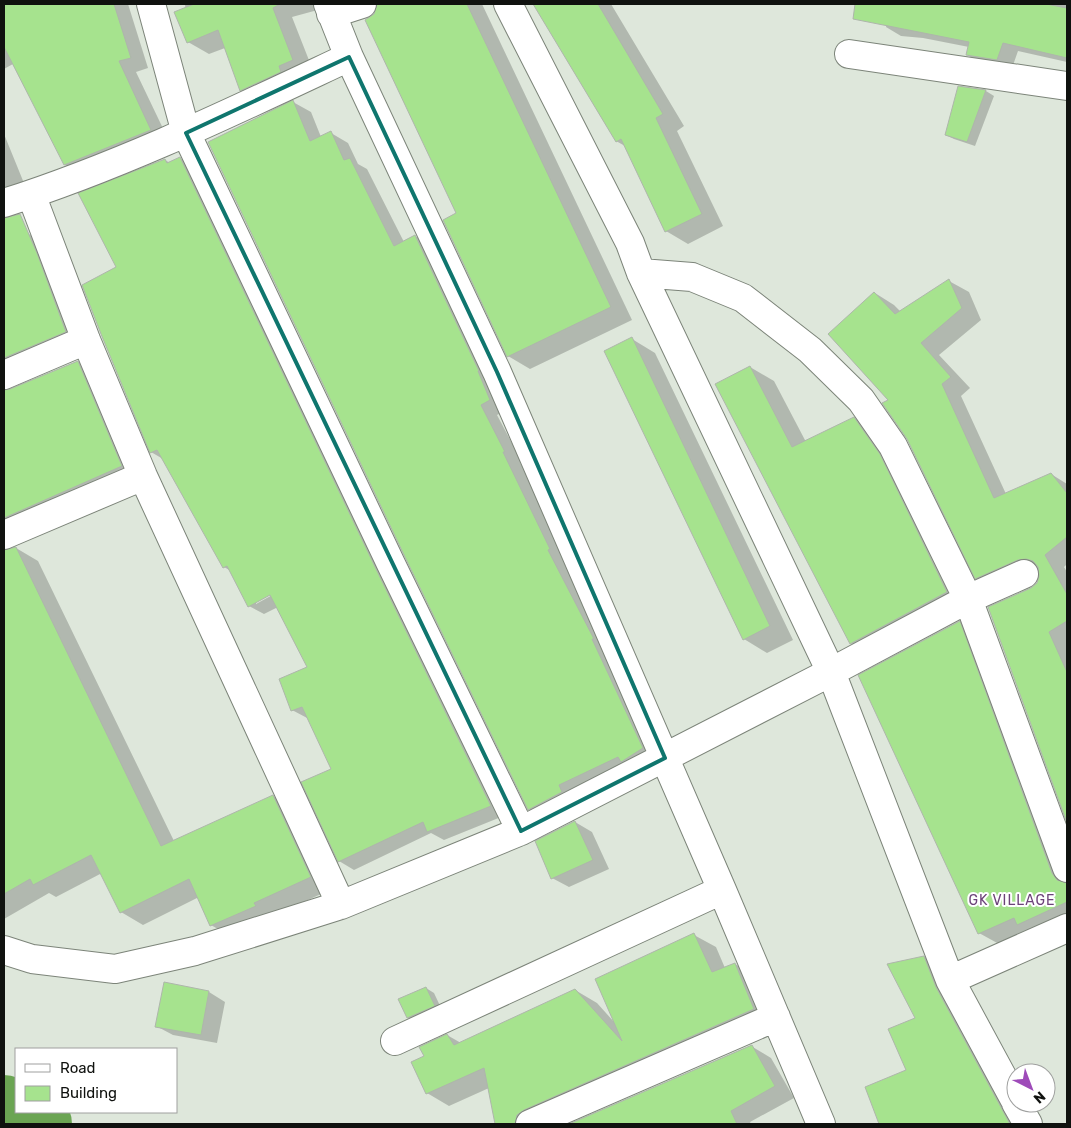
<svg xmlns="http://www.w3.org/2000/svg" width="1071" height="1128" viewBox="0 0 1071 1128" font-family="Rubik,sans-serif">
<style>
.shadow{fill:#0003;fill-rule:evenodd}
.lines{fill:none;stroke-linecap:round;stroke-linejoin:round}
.river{stroke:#6ba553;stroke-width:72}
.building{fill:#a6e38e;stroke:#aeb6ab}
.minor-casing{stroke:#7c8479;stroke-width:30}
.minor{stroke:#fff;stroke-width:28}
.marked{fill:none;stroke:#0f766e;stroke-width:4;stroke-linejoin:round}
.labels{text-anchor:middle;stroke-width:4;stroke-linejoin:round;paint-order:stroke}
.neighbourhood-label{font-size:14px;letter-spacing:1px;fill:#6c4279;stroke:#fff}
</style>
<rect width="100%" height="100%" fill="#dee7db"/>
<!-- shadow -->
<path class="shadow" d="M 4,4 L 128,4 L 148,68 L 136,72 L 169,141 L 83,175 L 65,165 L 13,64 L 4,69 Z
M 185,4 L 324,4 L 325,8 L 292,17 L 314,73 L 262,102 L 241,90 L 225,48 L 209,54 L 188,42 Z
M 378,4 L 482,4 L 632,320 L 530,369 L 508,356 L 457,214 L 378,8 Z
M 537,4 L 611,4 L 684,126 L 677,131 L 723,226 L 688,244 L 666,231 L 625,146 L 616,141 L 535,5 Z
M 889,4 L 1067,4 L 1067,62 L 1018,51 L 1012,68 L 982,63 L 967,55 L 969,47 L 923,38 L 901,36 L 886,27 Z
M 959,87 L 986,91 L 994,96 L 975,146 L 954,139 L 946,135 Z
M 293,102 L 311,112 L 321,137 L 331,133 L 348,143 L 358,164 L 367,169 L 404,242 L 415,236 L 433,246 L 507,410 L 497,415 L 522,462 L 520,462 L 567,559 L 660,758 L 546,819 L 529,809 Z
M 4,134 L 28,193 L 4,207 Z
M 180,158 L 195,167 L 506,815 L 444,840 L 431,833 L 354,870 L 339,861 L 332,769 L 309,719 L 292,710 L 309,668 L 278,607 L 264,614 L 249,606 L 231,571 L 224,567 L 163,459 L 151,452 L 117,267 L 165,160 L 170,163 ZM 275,591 L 276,593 L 256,604 L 256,601 Z
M 27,233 L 49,246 L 87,344 L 10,387 L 11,390 L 78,362 L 100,375 L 143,478 L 10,546 L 11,549 L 16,548 L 38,561 L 174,841 L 273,796 L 295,809 L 332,889 L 275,915 L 233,938 L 211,925 L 199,897 L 143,925 L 121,912 L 102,873 L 56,897 L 49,893 L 4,919 L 4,243 Z
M 949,281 L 969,292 L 981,320 L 939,355 L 970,388 L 961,396 L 1006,494 L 1051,474 L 1067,484 L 1067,564 L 1064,567 L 1067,572 L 1067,820 L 989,608 L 1031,589 L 1038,583 L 1041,576 L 1040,570 L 996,589 L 976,578 L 890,400 L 875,293 L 894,305 L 901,312 Z
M 632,339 L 655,353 L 793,640 L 767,653 L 744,639 Z
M 750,367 L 774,381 L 806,442 L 854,418 L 878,432 L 970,606 L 875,657 L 851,643 Z
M 960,623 L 979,634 L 1067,873 L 1067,922 L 999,944 L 979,933 Z
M 575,822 L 592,832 L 609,869 L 569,887 L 552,878 Z
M 694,935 L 716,947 L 725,968 L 735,964 L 757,977 L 776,1022 L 543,1124 L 496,1124 L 489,1088 L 449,1106 L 427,1093 L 425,1057 L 447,1035 L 461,1043 L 575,990 L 597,1003 L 615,1023 Z
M 924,957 L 946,970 L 1024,1124 L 881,1124 L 866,1088 L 908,1071 L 917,1019 Z
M 165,983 L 209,992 L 225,1002 L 217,1043 L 173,1035 L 156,1026 Z
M 426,988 L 434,993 L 442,1010 L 416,1022 L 408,1018 Z
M 751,1046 L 771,1058 L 794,1098 L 750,1122 L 751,1124 L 572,1124 Z"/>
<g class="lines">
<!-- river -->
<path class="river" d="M 4,1111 L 36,1124"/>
</g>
<!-- building -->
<path class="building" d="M 4,4 L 114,4 L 131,58 L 119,61 L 151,130 L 64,165 L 4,47 Z
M 194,4 L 280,4 L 273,8 L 293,60 L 279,66 L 281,72 L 240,91 L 218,30 L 187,43 L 174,12 Z
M 377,4 L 467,4 L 611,307 L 507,357 L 443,220 L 456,213 L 365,20 L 374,14 Z
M 533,4 L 598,4 L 663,114 L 656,118 L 702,214 L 665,232 L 621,139 L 616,142 Z
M 855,4 L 1046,4 L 1067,8 L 1067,58 L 1003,43 L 997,60 L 966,55 L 969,42 L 853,19 Z
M 958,86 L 986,90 L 967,142 L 945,135 Z
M 293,100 L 310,141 L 331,131 L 344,160 L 350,158 L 394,246 L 415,235 L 479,371 L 478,371 L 490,400 L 481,405 L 505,452 L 503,452 L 550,549 L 548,550 L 594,639 L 592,639 L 643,748 L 621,762 L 618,757 L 559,785 L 562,792 L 528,810 L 405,557 L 208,142 Z
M 180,157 L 377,571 L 491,806 L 427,832 L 423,822 L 338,862 L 301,782 L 331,769 L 302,707 L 291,711 L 279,679 L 307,667 L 270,595 L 248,607 L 227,566 L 223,568 L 157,450 L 150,453 L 101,334 L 82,285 L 116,267 L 78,193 L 165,159 L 167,163 Z
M 20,214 L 37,253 L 66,332 L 4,358 L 4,218 Z
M 949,279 L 962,308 L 921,343 L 951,377 L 942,384 L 994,498 L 1051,473 L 1067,493 L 1067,537 L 1045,555 L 1067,594 L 1067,621 L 1049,632 L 1067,672 L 1067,823 L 988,607 L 1031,588 L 1037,583 L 1039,576 L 1038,567 L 1033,561 L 1026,559 L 1018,560 L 975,579 L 907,439 L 882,403 L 888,400 L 828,334 L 874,292 L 895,314 Z
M 632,337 L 770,626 L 743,640 L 604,351 Z
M 78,361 L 122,466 L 4,518 L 4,390 L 10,389 Z
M 750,366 L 792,447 L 854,417 L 880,454 L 947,592 L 850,644 L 715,384 Z
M 16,547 L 161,846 L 273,795 L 311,877 L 254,903 L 256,906 L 210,926 L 189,879 L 120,913 L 91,855 L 33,885 L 30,879 L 4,894 L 4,550 Z
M 960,621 L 1052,873 L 1057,880 L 1067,883 L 1067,902 L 1017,925 L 1014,918 L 978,934 L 858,675 Z
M 575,821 L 593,860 L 551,879 L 535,841 Z
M 694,933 L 712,972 L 735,963 L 754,1009 L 524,1110 L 517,1115 L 515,1124 L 495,1124 L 484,1068 L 426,1094 L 411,1062 L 424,1056 L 419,1047 L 447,1034 L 454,1045 L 575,989 L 622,1041 L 595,979 Z
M 924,956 L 936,987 L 1010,1124 L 879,1124 L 865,1087 L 906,1070 L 888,1029 L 915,1018 L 887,964 Z
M 164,982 L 209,991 L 201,1035 L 155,1027 Z
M 426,987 L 435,1006 L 407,1018 L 398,999 Z
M 752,1045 L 775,1086 L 731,1111 L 737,1124 L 569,1124 Z"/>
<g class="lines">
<defs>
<path id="minor" d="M 151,4 L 186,133 L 391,564 L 521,831
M 328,4 L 349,57 L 497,372 L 722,890 L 821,1124
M 508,4 L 630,243 L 641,273 L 831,672 L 950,980 L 1016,1102
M 331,14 L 362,4
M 849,54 L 1067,86
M 31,194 L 86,340 L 143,476 L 341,905
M 4,203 C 123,165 236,110 349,57
M 641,273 L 692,277 L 743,298 L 810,350 L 861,400 L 893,446 L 968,599 L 1067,868
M 4,375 L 86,340
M 4,535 L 143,476
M 4,950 L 32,959 L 115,969 L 195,951 L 341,905 L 521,831 L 831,672 L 968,599 L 1024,574
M 950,980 L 1067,928
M 395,1041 L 722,890
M 1016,1103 L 1028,1124
M 530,1124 L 776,1017"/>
</defs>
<!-- minor casing -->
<use href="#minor" class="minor-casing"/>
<!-- minor -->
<use href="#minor" class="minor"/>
</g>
<!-- marked area -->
<path class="marked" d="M 349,57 L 497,372 L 665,758 L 521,831 L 186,133 Z"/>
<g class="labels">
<!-- neighbourhood labels -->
<g class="neighbourhood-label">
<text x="1012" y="905">GK VILLAGE</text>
</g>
</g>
<!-- border -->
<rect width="1071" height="1128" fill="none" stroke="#10120f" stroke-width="10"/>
<!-- legend -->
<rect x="15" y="1048" width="162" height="65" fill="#ffffff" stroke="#9fa09f"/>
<rect x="25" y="1064" width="25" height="8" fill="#ffffff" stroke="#9fa09f"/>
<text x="60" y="1073" font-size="15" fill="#10120f">Road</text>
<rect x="25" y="1086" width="25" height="15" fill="#a6e38e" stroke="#9fa09f"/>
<text x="60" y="1098" font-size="15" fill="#10120f">Building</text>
<!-- north arrow -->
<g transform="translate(1031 1088) rotate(138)"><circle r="24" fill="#ffffff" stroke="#9fa09f"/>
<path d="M0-4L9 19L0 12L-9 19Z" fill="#9e4bb9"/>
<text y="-8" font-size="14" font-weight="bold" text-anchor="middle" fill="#10120f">N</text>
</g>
</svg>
